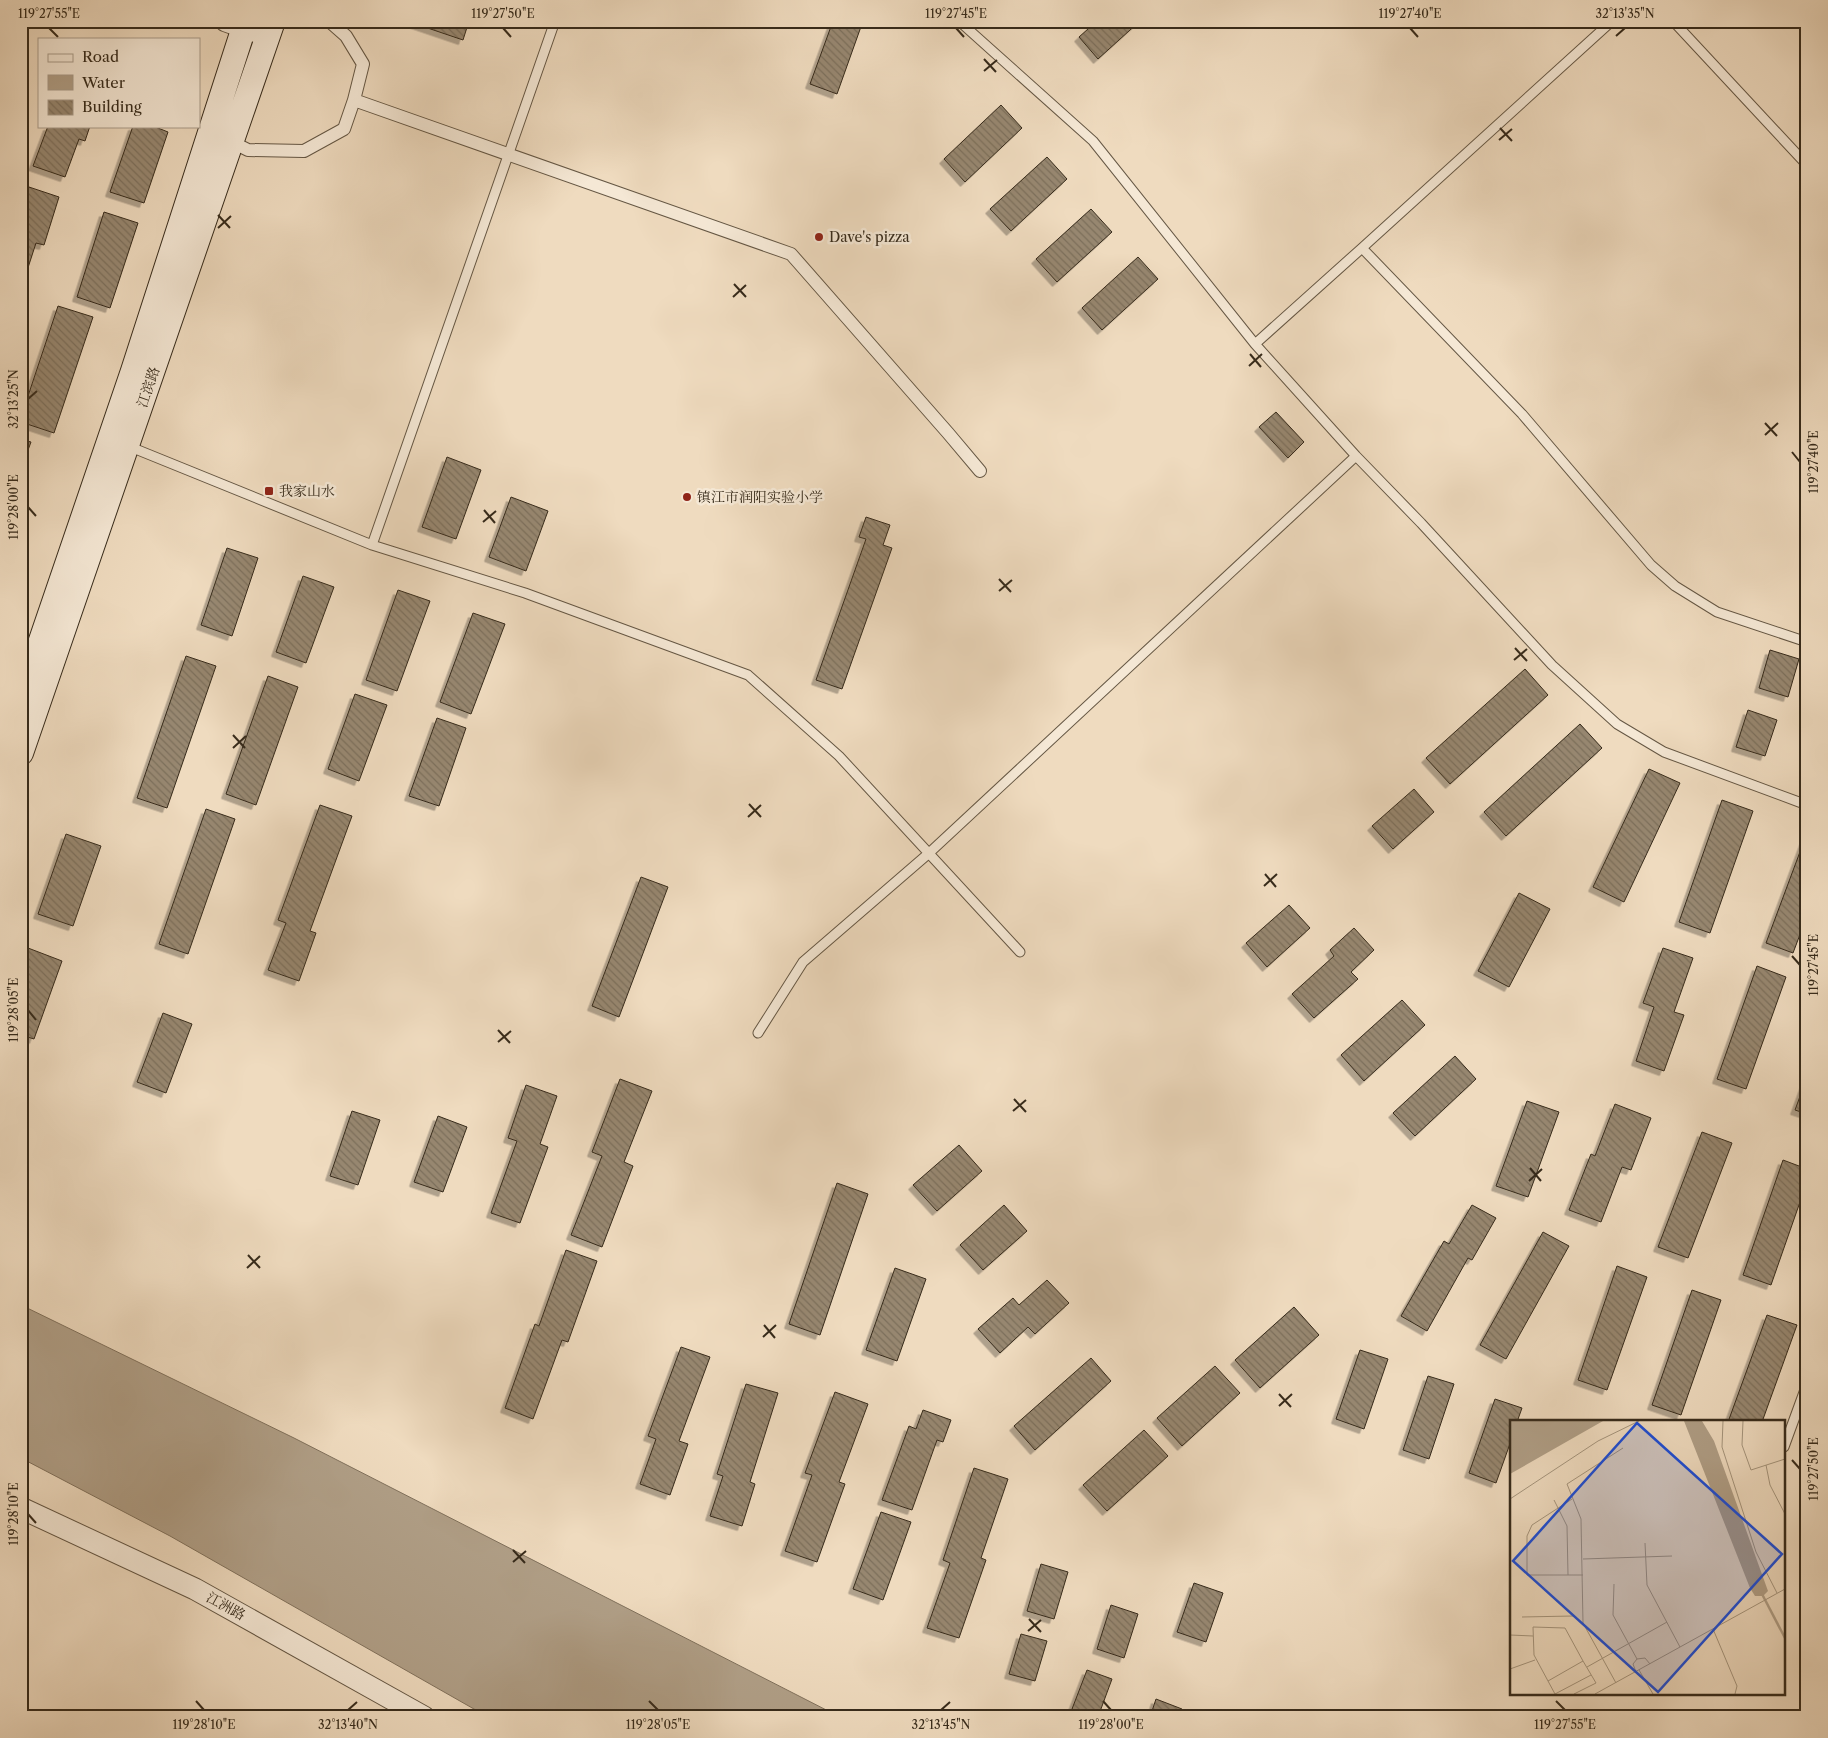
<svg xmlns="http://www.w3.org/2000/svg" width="1828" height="1738" viewBox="0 0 1828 1738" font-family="'Libre Caslon Text','Noto Serif SC',serif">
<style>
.water{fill:#b09f87;stroke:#80715c}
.building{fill:url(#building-back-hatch);stroke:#372b1b;filter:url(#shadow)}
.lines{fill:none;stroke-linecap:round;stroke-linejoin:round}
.service-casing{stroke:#655744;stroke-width:11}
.pedestrian-casing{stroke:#655744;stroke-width:14}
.tertiary-casing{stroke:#655744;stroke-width:23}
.secondary-casing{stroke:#372b1b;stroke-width:26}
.service{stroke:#f5e8d5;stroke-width:9}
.pedestrian{stroke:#f5e8d5;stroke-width:12}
.tertiary{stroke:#f5e8d5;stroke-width:21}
.secondary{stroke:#f5e8d5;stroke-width:24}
.ticks{fill:none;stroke:#372b1b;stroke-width:2}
.poi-dot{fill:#8f2418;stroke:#f5e8d5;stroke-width:2}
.labels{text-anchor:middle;stroke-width:5;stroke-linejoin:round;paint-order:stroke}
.poi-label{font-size:14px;fill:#372b1b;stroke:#f5e8d5;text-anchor:start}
.street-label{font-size:14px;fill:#372b1b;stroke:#f5e8d5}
.inset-river{fill:none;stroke:#b09f87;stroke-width:2.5}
.inset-road{fill:none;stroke:#a5957d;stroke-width:1}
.view{fill:#1d4ed8;fill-opacity:0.15;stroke:#1d4ed8;stroke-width:2.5}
.inset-edge{fill:none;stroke:#372b1b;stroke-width:2.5}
.neatline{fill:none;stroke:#372b1b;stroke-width:2}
.ticks-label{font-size:12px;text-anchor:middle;fill:#372b1b}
</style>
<defs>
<pattern id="building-back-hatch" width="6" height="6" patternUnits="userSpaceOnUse" patternTransform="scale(1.25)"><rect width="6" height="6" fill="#978770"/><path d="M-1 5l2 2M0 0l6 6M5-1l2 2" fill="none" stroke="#7c6f5b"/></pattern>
<filter id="shadow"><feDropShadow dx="-4.5" dy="4.5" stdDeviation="0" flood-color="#0004"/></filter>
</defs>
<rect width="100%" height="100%" fill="#efdbbf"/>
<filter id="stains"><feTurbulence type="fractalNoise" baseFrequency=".004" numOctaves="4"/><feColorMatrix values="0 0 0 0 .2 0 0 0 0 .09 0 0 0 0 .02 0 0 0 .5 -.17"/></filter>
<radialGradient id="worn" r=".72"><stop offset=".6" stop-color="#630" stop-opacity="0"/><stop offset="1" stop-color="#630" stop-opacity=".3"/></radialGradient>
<!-- water -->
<path class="water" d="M 21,1305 L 294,1438 L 840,1717 L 488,1717 L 170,1536 L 21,1458 Z"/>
<!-- building -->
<path class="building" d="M 407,21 L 469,21 L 463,40 Z
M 833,21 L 863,21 L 837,94 L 810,84 Z
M 1097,21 L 1140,21 L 1098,59 L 1079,37 Z
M 1001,105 L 1022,128 L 965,182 L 944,159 Z
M 48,126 L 90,126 L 85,141 L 79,139 L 65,177 L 33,166 Z
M 133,126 L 153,126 L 168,132 L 144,203 L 110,192 Z
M 1047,157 L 1067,179 L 1011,231 L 990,209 Z
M 29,187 L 59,197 L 44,245 L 36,243 L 25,277 L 21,276 L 21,210 Z
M 1091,209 L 1112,232 L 1057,282 L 1036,259 Z
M 104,212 L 138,223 L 110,308 L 77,297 Z
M 1138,257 L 1158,279 L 1102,330 L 1082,308 Z
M 58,306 L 93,317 L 54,433 L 21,422 L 21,417 Z
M 1276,412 L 1304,442 L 1288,458 L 1259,427 Z
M 21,439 L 31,442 L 21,469 Z
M 447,457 L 481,470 L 456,539 L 422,527 Z
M 511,497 L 548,511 L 526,571 L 489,557 Z
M 866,517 L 890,525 L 883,545 L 892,548 L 842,689 L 816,680 L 866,539 L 859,537 Z
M 227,548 L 258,558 L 232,636 L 201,625 Z
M 303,576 L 334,587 L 306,663 L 276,652 Z
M 398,590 L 430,601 L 397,691 L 366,680 Z
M 473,613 L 505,624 L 471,714 L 440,702 Z
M 1770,650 L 1799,659 L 1788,697 L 1759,688 Z
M 186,656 L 216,666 L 167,808 L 137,798 Z
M 1525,669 L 1548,695 L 1450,784 L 1426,758 Z
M 268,676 L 298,687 L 256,805 L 226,794 Z
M 355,694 L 387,705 L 359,781 L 328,769 Z
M 1748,710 L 1777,720 L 1765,756 L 1736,747 Z
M 437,718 L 466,728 L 439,806 L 409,796 Z
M 1580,724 L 1602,748 L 1506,836 L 1484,812 Z
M 1649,769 L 1680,783 L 1624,902 L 1593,887 Z
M 1414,789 L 1434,812 L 1393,849 L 1372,826 Z
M 1722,800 L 1753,811 L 1710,933 L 1679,922 Z
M 320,805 L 352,816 L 310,931 L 316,933 L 299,981 L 268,970 L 286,923 L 278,920 Z
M 206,809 L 235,819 L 188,954 L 159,944 Z
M 1807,833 L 1807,916 L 1793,953 L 1766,943 Z
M 66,834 L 101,846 L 73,926 L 38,914 Z
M 641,877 L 668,887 L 619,1017 L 592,1006 Z
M 1519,893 L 1550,909 L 1509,987 L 1478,971 Z
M 1289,905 L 1310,928 L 1267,967 L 1246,943 Z
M 1354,928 L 1374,950 L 1351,972 L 1358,979 L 1314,1018 L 1292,994 L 1334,956 L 1330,950 Z
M 28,948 L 62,961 L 34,1039 L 21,1035 L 21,967 Z
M 1663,948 L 1693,958 L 1674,1012 L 1684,1015 L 1664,1071 L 1636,1061 L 1654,1007 L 1643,1003 Z
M 1757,966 L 1786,977 L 1746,1089 L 1717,1079 Z
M 1402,1000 L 1425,1025 L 1364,1081 L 1341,1055 Z
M 163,1013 L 192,1024 L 166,1093 L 137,1082 Z
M 1455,1056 L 1476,1079 L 1415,1136 L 1393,1113 Z
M 1807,1077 L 1807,1114 L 1795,1110 Z
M 620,1079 L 652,1091 L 624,1162 L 633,1166 L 602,1247 L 571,1235 L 602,1156 L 592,1152 Z
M 526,1085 L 557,1096 L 540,1144 L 548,1147 L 520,1223 L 491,1213 L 517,1141 L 508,1138 Z
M 1527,1101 L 1559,1112 L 1528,1197 L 1496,1186 Z
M 1615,1104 L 1651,1118 L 1631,1170 L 1622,1167 L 1601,1222 L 1569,1210 L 1591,1154 L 1595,1156 Z
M 352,1111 L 380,1120 L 358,1185 L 330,1176 Z
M 438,1116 L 467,1127 L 443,1192 L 414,1182 Z
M 1702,1132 L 1732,1143 L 1688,1258 L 1658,1247 Z
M 959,1145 L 982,1171 L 937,1211 L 913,1185 Z
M 1783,1160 L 1807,1169 L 1807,1182 L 1771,1285 L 1743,1275 Z
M 837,1183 L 868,1194 L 820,1335 L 789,1324 Z
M 1004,1205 L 1027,1231 L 983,1270 L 960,1245 Z
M 1472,1205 L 1496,1218 L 1472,1260 L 1468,1258 L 1427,1331 L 1401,1316 L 1444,1241 L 1449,1244 Z
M 1543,1232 L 1569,1246 L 1506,1359 L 1480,1345 Z
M 566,1250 L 597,1261 L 568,1342 L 562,1340 L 533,1419 L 505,1408 L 535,1324 L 539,1326 Z
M 1617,1266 L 1647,1277 L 1607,1390 L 1578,1380 Z
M 895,1268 L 926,1279 L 897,1361 L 866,1350 Z
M 1047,1280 L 1069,1303 L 1035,1334 L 1028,1327 L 1000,1353 L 978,1329 L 1013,1298 L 1019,1305 Z
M 1692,1290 L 1721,1300 L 1681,1415 L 1652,1405 Z
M 1294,1307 L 1319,1335 L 1260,1388 L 1235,1360 Z
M 1767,1315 L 1797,1325 L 1762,1422 L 1728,1422 Z
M 681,1347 L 710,1357 L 679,1441 L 688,1444 L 670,1495 L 640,1484 L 656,1439 L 648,1436 Z
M 1360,1350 L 1388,1359 L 1364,1429 L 1336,1419 Z
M 1091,1358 L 1111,1381 L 1035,1450 L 1014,1426 Z
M 1215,1366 L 1240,1393 L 1182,1446 L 1157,1418 Z
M 1428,1376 L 1454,1384 L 1429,1459 L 1403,1450 Z
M 746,1384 L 778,1393 L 750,1482 L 755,1484 L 742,1526 L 710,1516 L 723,1476 L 717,1474 Z
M 835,1392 L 868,1404 L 839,1482 L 845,1484 L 817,1562 L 785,1551 L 812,1475 L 805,1473 Z
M 1495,1399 L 1522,1408 L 1517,1422 L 1512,1422 L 1512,1438 L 1496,1483 L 1469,1473 Z
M 923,1410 L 951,1420 L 943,1442 L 937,1440 L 912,1510 L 882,1500 L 909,1426 L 916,1429 Z
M 1144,1430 L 1168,1456 L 1107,1511 L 1083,1485 Z
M 974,1468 L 1008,1479 L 981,1558 L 986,1560 L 959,1638 L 927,1628 L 950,1563 L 943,1560 Z
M 881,1512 L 911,1522 L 883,1600 L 853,1589 Z
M 1041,1564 L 1068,1572 L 1054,1619 L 1027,1611 Z
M 1194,1583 L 1223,1593 L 1206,1642 L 1177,1632 Z
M 1111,1605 L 1138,1614 L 1124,1658 L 1097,1649 Z
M 1021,1634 L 1047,1641 L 1035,1681 L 1009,1674 Z
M 1087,1670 L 1112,1679 L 1098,1717 L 1093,1717 L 1072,1709 Z
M 1156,1699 L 1182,1709 L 1179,1717 L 1150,1717 Z"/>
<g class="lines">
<defs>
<path id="service" d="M 959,21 L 1093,141 L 1255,344 L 1356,456 L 1421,523 L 1552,665 L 1617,724 L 1664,752 L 1807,805
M 1673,21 L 1807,165
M 1362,248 L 1612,21
M 1255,344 L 1362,248 L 1522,414 L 1651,565 L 1675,586 L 1717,612 L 1807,642
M 128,446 L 372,545 L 525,593 L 748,675 L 839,756 L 1020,952
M 372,545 L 555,21
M 758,1033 L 803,962 L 928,854 L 1356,456
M 1784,1447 L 1807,1384"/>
<path id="pedestrian" d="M 329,21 L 346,36 L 363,64 L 354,100 L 791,254 L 948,433 L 980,471
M 232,142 L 248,150 L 304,151 L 344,129 L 354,100"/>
<path id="tertiary" d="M 226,21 L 268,36
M 21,1508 L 195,1589 L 424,1717"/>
<path id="secondary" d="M 21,699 L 133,371 L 246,21
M 21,753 L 273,21"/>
</defs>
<!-- service casing -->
<use href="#service" class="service-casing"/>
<!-- pedestrian casing -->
<use href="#pedestrian" class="pedestrian-casing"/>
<!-- tertiary casing -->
<use href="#tertiary" class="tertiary-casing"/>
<!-- secondary casing -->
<use href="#secondary" class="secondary-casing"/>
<!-- service -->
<use href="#service" class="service"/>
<!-- pedestrian -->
<use href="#pedestrian" class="pedestrian"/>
<!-- tertiary -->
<use href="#tertiary" class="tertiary"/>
<!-- secondary -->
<use href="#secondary" class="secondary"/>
</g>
<!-- ticks -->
<path class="ticks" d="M 49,28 L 58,37M 503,28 L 511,37M 956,28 L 964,37M 1410,28 L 1418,37M 1616,36 L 1625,28M 984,59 L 996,72M 984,71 L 997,60M 1500,128 L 1512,141M 1499,140 L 1512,129M 218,215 L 230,228M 218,228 L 231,216M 734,284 L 746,297M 733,297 L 746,285M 1250,354 L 1261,367M 1249,366 L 1262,354M 28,399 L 37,391M 1765,423 L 1777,436M 1765,435 L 1778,423M 1792,452 L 1800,462M 28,507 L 36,516M 484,510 L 495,523M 483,522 L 496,511M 999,579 L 1011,592M 999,591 L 1012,580M 1515,648 L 1527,661M 1514,660 L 1527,649M 233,735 L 245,748M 233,748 L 246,736M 749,804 L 761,817M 748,817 L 761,805M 1265,874 L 1276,887M 1264,886 L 1277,874M 1792,956 L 1800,965M 28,1010 L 36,1020M 498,1030 L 510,1043M 498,1042 L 511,1031M 1014,1099 L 1026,1112M 1013,1111 L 1026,1100M 1530,1168 L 1541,1181M 1529,1181 L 1542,1169M 248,1255 L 260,1268M 247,1268 L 260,1256M 764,1325 L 775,1338M 763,1337 L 776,1325M 1279,1394 L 1291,1407M 1279,1406 L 1292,1394M 1792,1460 L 1800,1469M 28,1514 L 36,1523M 513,1550 L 525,1563M 513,1562 L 526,1551M 1029,1619 L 1041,1632M 1028,1631 L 1041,1620M 196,1701 L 204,1710M 649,1701 L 658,1710M 1103,1701 L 1111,1710M 1556,1701 L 1565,1710M 348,1710 L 357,1702M 941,1710 L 950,1702"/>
<!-- markers -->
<g class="poi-dot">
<circle cx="819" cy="237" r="5"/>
<rect x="264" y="486" width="10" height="10" rx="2.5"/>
<circle cx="687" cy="497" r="5"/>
</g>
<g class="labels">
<!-- poi labels -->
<g class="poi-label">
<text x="829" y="242">Dave's pizza</text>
<text x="279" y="496">我家山水</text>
<text x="697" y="502">镇江市润阳实验小学</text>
</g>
<!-- street labels -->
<g class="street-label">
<text transform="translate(148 387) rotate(-71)" y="5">江滨路</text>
<text transform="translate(226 1606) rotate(29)" y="5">江洲路</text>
</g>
</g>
<!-- overview -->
<g transform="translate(1510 1420)">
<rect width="275" height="275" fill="#efdbbf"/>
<path d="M 0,1 L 93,1 L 0,54 ZM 174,1 L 192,1 L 204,21 L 258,171 L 253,176 L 245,176 L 240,168 Z" fill="#b09f87"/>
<path class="inset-river" d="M 252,174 L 275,218"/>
<path class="inset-road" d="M 213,1 L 212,27 L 246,132 L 267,173M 233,1 L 232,25 L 241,50 L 275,39M 256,45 L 260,65 L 275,94M 0,79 L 88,21 L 129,1M 44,80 L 57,106 L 58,155 L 73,155M 135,123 L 137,165 L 170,227M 73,139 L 162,136M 58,155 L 17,155 L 17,116 L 22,105 L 62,79M 104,164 L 103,195 L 127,239 L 123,244 L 126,252M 12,197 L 63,196M 203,209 L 227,266 L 225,274M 0,215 L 23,216M 127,239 L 135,238 L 140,244M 73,241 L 55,208 L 23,207 L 24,235 L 45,274 L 81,255M 77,247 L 157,202M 0,249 L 25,240M 129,250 L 143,274M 38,261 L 73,241 L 86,263 L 64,274M 106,263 L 73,203 L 71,99 L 57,64 L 113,28M 85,274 L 275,169"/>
<path class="view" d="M 127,3 L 272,134 L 148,272 L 3,141 Z"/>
<rect width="275" height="275" class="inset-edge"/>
</g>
<!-- margin -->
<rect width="1828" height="1738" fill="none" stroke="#efdbbf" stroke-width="55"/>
<!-- legend -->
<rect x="38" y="38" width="162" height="90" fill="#f5e8d5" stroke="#a99c8b"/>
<rect x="48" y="54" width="25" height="8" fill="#f5e8d5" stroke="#a99c8b"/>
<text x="82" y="62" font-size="15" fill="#372b1b">Road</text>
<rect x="48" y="75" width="25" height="15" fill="#b09f87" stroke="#a99c8b"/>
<text x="82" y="88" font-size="15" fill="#372b1b">Water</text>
<rect x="48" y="100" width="25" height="15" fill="url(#building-back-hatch)" stroke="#a99c8b"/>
<text x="82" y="112" font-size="15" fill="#372b1b">Building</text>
<rect x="28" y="28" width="1772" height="1682" class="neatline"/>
<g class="ticks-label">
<text x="49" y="18">119°27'55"E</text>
<text x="503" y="18">119°27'50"E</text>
<text x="956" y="18">119°27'45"E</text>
<text x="1410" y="18">119°27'40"E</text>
<text x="1625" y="18">32°13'35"N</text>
<text transform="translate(14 399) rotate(-90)" y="4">32°13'25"N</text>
<text transform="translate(1814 462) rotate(-90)" y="4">119°27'40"E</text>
<text transform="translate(14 507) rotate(-90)" y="4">119°28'00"E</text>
<text transform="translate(1814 965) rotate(-90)" y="4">119°27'45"E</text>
<text transform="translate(14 1010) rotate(-90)" y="4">119°28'05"E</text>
<text transform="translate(1814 1469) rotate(-90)" y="4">119°27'50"E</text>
<text transform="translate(14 1514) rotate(-90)" y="4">119°28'10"E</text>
<text x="204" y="1729">119°28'10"E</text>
<text x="348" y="1729">32°13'40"N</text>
<text x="658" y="1729">119°28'05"E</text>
<text x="941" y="1729">32°13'45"N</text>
<text x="1111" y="1729">119°28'00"E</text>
<text x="1565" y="1729">119°27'55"E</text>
</g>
<rect width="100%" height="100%" filter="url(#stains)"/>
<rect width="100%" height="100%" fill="url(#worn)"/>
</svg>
